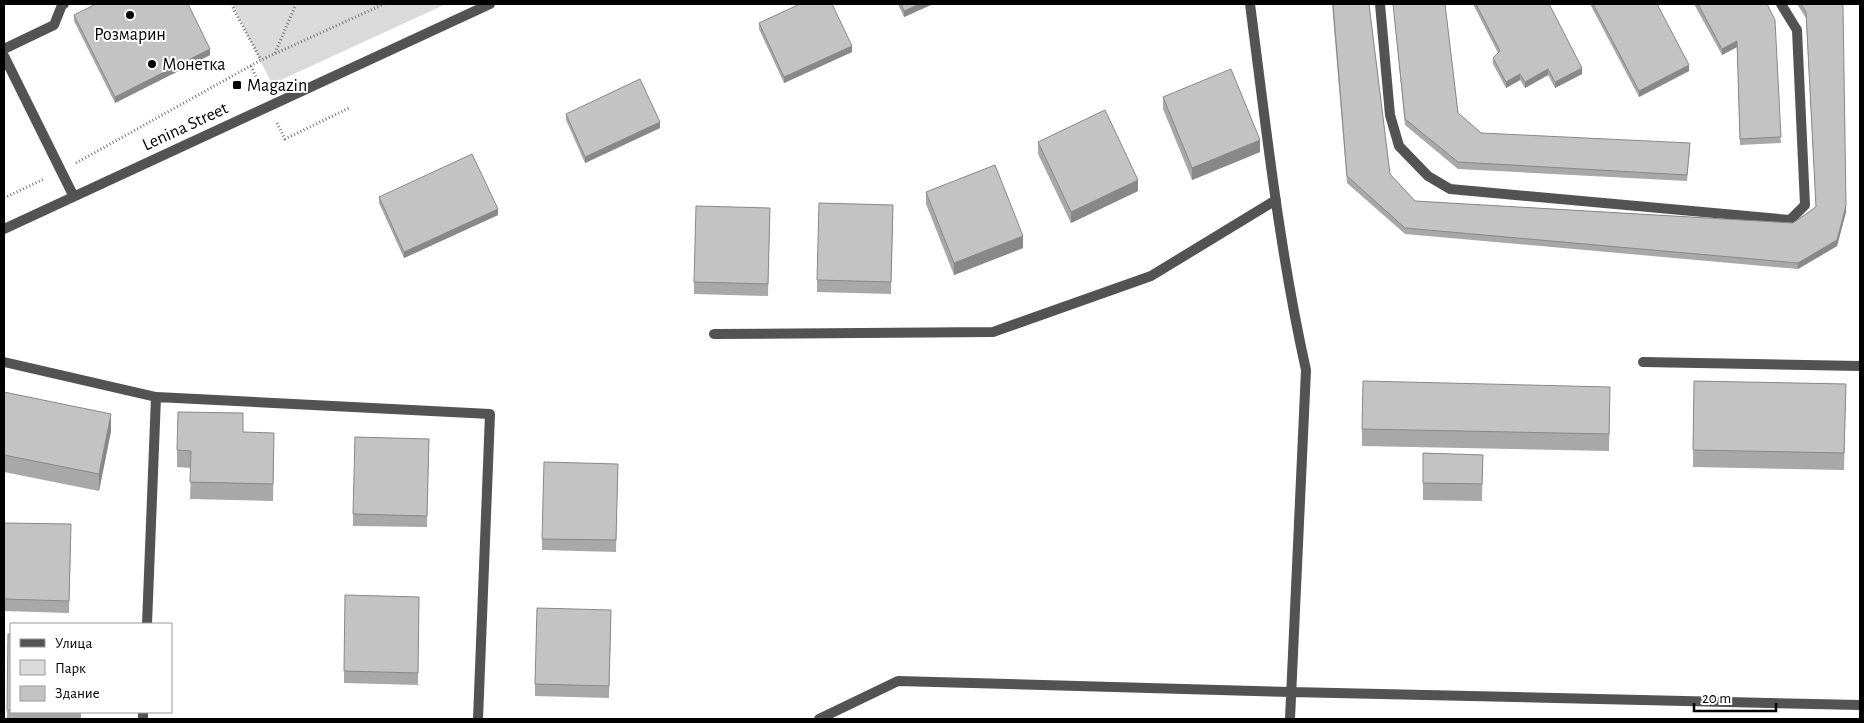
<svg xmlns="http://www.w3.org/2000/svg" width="1864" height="723" viewBox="0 0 1864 723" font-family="'Alegreya Sans',sans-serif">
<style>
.green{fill:#dadada}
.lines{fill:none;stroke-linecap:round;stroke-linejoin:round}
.path{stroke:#757575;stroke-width:3;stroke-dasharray:1 2.5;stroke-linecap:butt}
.service{stroke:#535353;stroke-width:10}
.tertiary{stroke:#535353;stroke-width:10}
.wall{fill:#a8a8a8}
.shaded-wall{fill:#888}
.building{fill:#c3c3c3;stroke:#888}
.poi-dot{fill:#000;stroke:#fff;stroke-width:2}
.labels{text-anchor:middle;stroke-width:4;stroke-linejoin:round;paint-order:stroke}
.poi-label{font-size:18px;fill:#000;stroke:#fff;text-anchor:start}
.street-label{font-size:18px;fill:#000;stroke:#fff}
</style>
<rect width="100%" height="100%" fill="#fff"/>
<!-- green -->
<path class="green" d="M 232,4 L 446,4 L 272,84 Z"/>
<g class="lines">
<!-- path -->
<path class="path" d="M 232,4 L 234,10 L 261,60
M 275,53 L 296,4
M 251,66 L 262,90
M 277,123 L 285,139 L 349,108
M 76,163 L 261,60 L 384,4
M 4,198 L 44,179"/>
<!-- service -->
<path class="service" d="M 1250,4 C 1266,126 1279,249 1306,370 L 1290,719
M 1380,4 L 1390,115 L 1399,146 L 1428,176 L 1450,189 L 1790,220 L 1805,205 L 1797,30 L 1781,4
M 4,49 L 54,25 L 62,5 L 64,4
M 4,56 L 73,195
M 714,334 L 993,332 L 1151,276 L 1276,200
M 4,362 L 156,397 L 490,414 L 478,719
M 1643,362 L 1860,366
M 147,624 L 156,397
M 143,719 L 143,712
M 819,719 L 898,681 L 1291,692 L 1860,705"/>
<!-- tertiary -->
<path class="tertiary" d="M 4,229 L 490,4"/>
</g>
<!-- wall -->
<path class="wall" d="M 898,4 L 933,4 L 904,17 Z
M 1332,4 L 1369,4 L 1390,174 L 1415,201 L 1793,223 L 1816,207 L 1806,18 L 1797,4 L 1842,4 L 1846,212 L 1837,246 L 1798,269 L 1405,234 L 1347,183 Z
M 1393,4 L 1445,4 L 1458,113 L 1481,133 L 1690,149 L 1687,181 L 1458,169 L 1405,125 Z
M 1473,4 L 1549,4 L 1582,74 L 1555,88 L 1548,75 L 1525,88 L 1520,80 L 1506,88 L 1493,64 L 1493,58 L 1498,53 Z
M 1590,4 L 1657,4 L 1689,71 L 1639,97 Z
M 1694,4 L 1767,4 L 1781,143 L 1740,145 L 1737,47 L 1722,55 Z
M 74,15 L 210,55 L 115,103 L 74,21 Z
M 759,23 L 852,52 L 784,83 L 759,29 Z
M 1163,97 L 1260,152 L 1192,180 L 1163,109 Z
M 566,114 L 660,128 L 585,163 L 566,120 Z
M 1038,142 L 1138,191 L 1071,223 L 1038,154 Z
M 926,192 L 1023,248 L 954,275 L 926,204 Z
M 379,197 L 498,215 L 404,258 L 379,203 Z
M 770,208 L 768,296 L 694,294 L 694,282 Z
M 893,217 L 891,294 L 817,292 L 817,280 Z
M 1694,381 L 1846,384 L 1844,470 L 1693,467 Z
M 4,392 L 111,431 L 99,491 L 4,472 Z
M 1610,404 L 1609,451 L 1362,446 L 1362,429 Z
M 243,432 L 274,450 L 273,501 L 190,499 L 191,468 L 177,467 L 177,450 Z
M 429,439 L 427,527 L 353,526 L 353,514 Z
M 1423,453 L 1483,455 L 1482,501 L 1423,500 Z
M 618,464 L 616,552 L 542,550 L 542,539 Z
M 4,523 L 71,536 L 69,613 L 4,611 Z
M 419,597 L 418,685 L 344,683 L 344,671 Z
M 611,622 L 609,698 L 535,696 L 535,684 Z
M 8,634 L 11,634 L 11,712 L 81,712 L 81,719 L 7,719 Z"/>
<!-- shaded-wall -->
<path class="shaded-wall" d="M 920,4 L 933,4 L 904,17 L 904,11 Z
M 1737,41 L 1737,47 L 1722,55 L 1722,49 Z
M 852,46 L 852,52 L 784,83 L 784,77 Z
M 210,49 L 210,55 L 115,103 L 115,97 Z
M 1689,65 L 1689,71 L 1639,97 L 1639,91 Z
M 1582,68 L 1582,74 L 1555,88 L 1555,82 Z
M 1548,69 L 1548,75 L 1525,88 L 1525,82 Z
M 1520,74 L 1520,80 L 1506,88 L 1506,82 Z
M 660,122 L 660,128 L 585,163 L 585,157 Z
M 1260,140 L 1260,152 L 1192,180 L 1192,168 Z
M 1138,180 L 1138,191 L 1071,223 L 1071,212 Z
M 1846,206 L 1846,212 L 1837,246 L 1798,269 L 1798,263 Z
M 498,209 L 498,215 L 404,258 L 404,252 Z
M 1023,236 L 1023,248 L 954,275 L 954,263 Z
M 111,414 L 111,431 L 99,491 L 99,474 Z"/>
<!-- building -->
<path class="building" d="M 96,4 L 188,4 L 210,49 L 115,97 L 74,15 Z
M 800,4 L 832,4 L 852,46 L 784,77 L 759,23 Z
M 901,4 L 920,4 L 904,11 Z
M 1333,4 L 1369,4 L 1390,174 L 1415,201 L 1793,223 L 1816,207 L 1806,12 L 1801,4 L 1842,4 L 1843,6 L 1846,206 L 1837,240 L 1798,263 L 1405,228 L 1347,176 Z
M 1393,4 L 1445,4 L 1458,113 L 1481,133 L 1690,143 L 1687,175 L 1458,162 L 1405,119 Z
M 1476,4 L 1549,4 L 1582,68 L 1555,82 L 1548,69 L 1525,82 L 1520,74 L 1506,82 L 1493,58 L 1500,51 Z
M 1593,4 L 1657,4 L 1689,65 L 1639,91 Z
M 1698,4 L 1767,4 L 1775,20 L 1781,137 L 1740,139 L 1737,41 L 1722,49 Z
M 1231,69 L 1260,140 L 1192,168 L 1163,97 Z
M 640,79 L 660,122 L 585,157 L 566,114 Z
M 1105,110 L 1138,180 L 1071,212 L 1038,142 Z
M 472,154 L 498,209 L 404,252 L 379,197 Z
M 995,165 L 1023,236 L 954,263 L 926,192 Z
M 819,203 L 893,205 L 891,282 L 817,280 Z
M 696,206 L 770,208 L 768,284 L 694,282 Z
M 1363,381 L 1610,387 L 1609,434 L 1362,429 Z
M 1694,381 L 1846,384 L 1844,453 L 1693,450 Z
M 4,392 L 111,414 L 99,474 L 4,455 Z
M 178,412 L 243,413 L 243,432 L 274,433 L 273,484 L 190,482 L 191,451 L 177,450 Z
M 355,437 L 429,439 L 427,516 L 353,514 Z
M 1423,453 L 1483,455 L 1482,484 L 1423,483 Z
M 544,462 L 618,464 L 616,540 L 542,539 Z
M 4,523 L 71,524 L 69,601 L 4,599 Z
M 345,595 L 419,597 L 418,673 L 344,671 Z
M 537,608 L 611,610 L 609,686 L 535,684 Z
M 8,634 L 11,634 L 11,710 L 7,710 Z"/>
<!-- markers -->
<g class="poi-dot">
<circle cx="130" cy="15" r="5"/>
<circle cx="152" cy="64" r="5"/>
<rect x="232" y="80" width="10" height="10" rx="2.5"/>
</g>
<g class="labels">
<!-- poi labels -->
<g class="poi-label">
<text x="130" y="40" text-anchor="middle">Розмарин</text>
<text x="162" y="70">Монетка</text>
<text x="247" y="91">Magazin</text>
</g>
<!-- street labels -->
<g class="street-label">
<text transform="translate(185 126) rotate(-25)" y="6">Lenina Street</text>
</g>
</g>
<!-- border -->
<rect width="1864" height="723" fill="none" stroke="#000000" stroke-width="10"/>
<!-- legend -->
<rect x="10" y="623" width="162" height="90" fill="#ffffff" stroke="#999999"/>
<rect x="20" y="639" width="25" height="8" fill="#535353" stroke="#999999"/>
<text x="55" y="648" font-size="15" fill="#000000">Улица</text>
<rect x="20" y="660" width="25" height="15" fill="#dadada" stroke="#999999"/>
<text x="55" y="673" font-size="15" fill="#000000">Парк</text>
<rect x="20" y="686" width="25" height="15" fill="#c3c3c3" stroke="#999999"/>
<text x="55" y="698" font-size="15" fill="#000000">Здание</text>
<!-- scale -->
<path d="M1694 703v8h82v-8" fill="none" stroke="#000000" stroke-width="2.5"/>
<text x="1702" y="703" font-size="15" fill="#000000" stroke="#ffffff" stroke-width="4" paint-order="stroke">20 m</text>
</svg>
